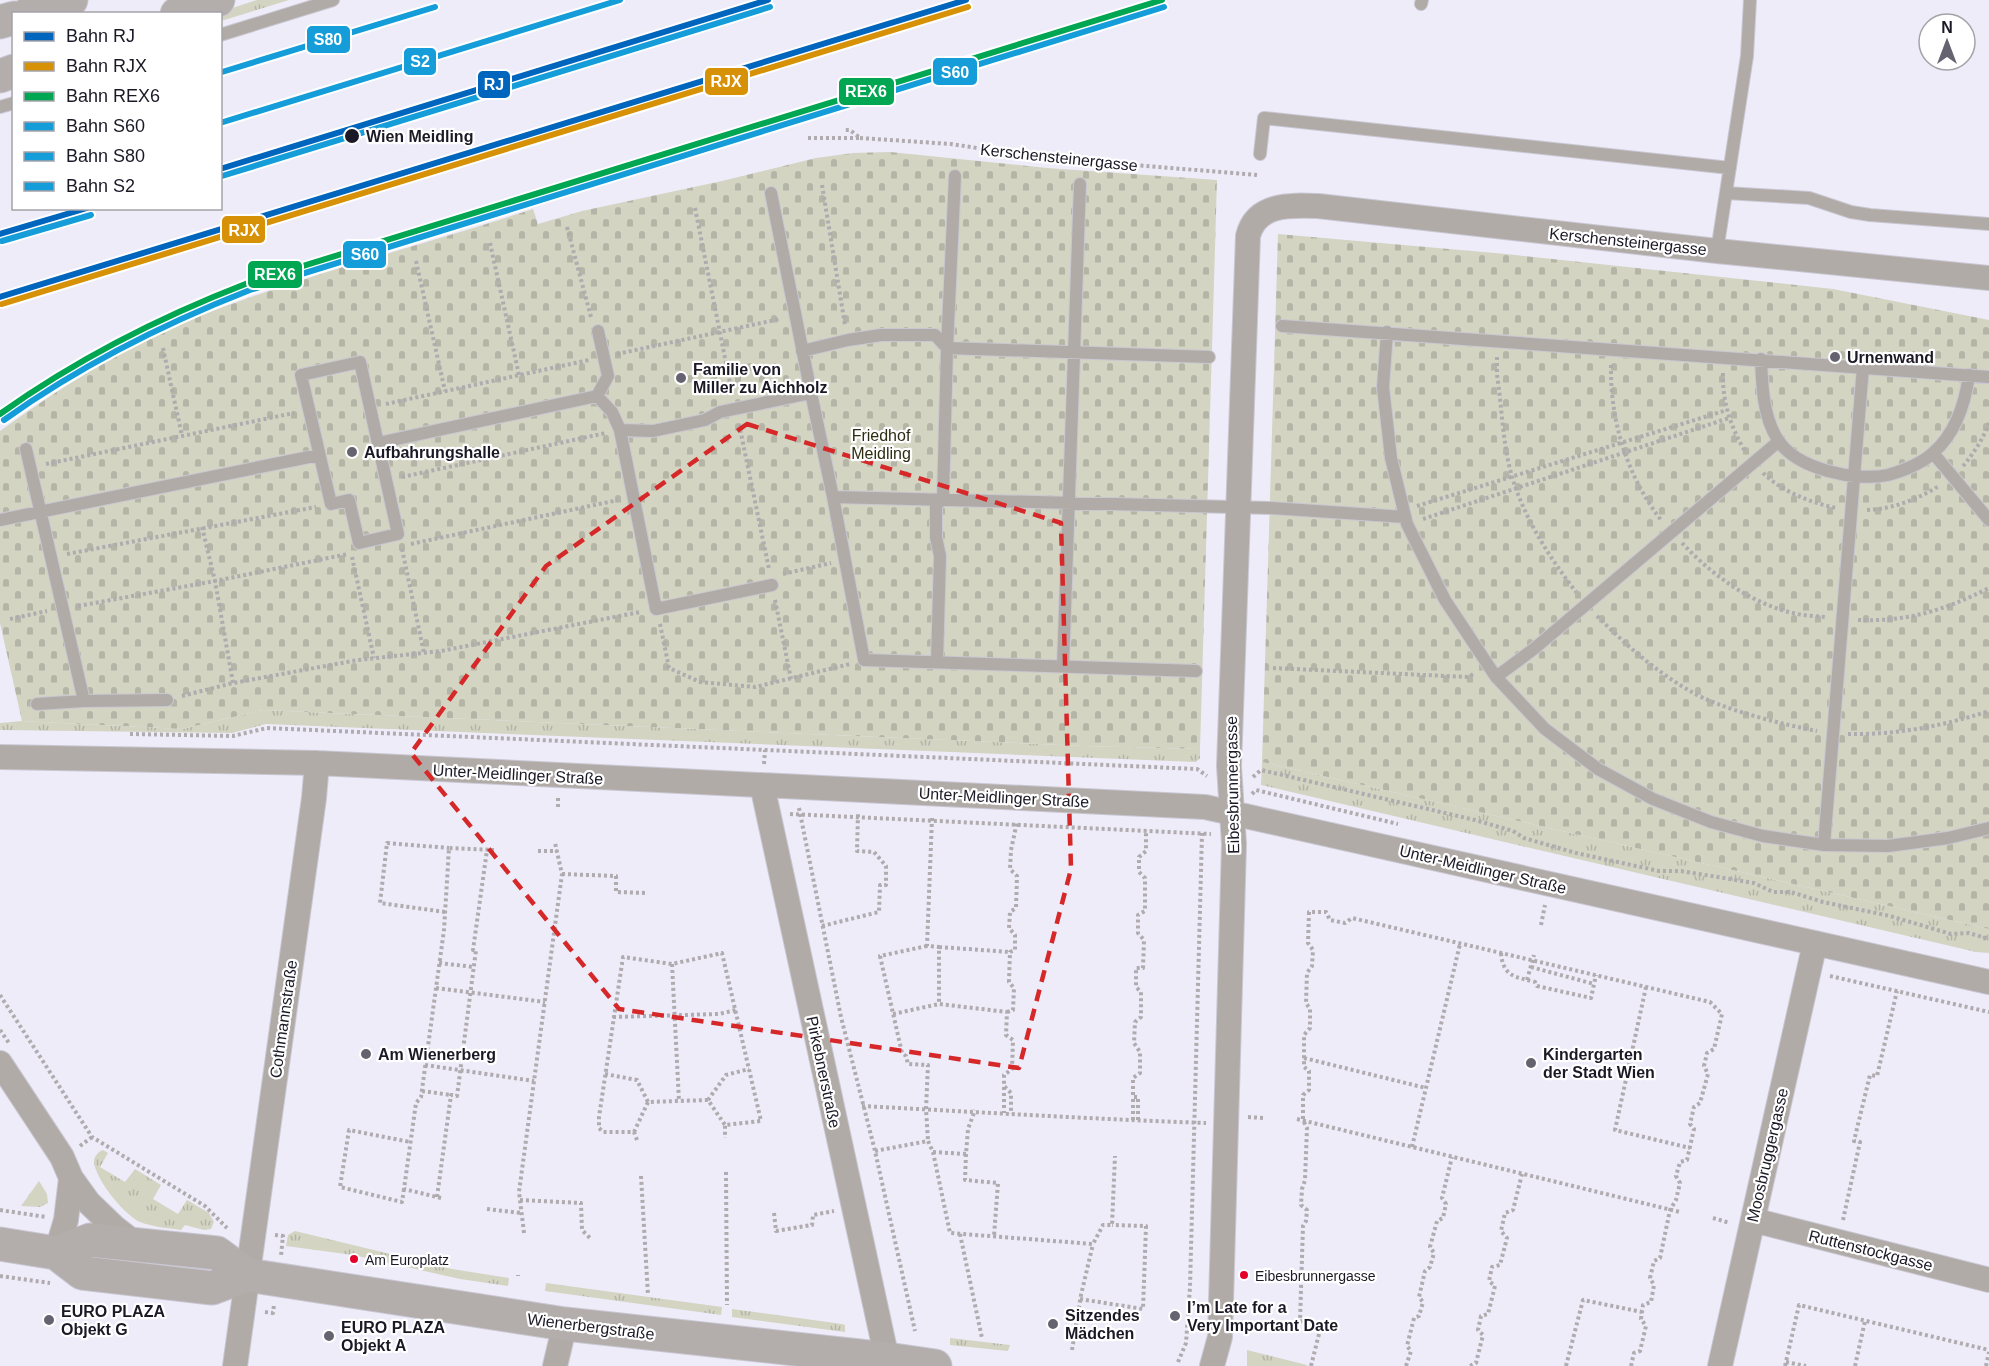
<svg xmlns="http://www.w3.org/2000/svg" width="1989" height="1366" viewBox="0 0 1989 1366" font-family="Arial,sans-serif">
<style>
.grass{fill:url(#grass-tufts)}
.cemetery{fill:url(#cemetery-stones)}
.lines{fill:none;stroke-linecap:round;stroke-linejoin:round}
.lane-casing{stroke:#c9c7d2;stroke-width:14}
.street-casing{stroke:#c9c7d2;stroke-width:26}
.primary-casing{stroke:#c9c7d2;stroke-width:35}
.path{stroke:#afabae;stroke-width:4;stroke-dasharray:3 3;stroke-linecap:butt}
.lane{stroke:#b1aba7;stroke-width:12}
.street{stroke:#b1aba7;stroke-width:24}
.primary{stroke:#b3adac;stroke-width:33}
.rail-1-casing{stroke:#fff;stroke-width:10}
.rail-2-casing{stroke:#fff;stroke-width:10}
.rail-3-casing{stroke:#fff;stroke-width:10}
.rail-4-casing{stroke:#fff;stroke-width:10}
.rail-5-casing{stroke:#fff;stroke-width:10}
.rail-6-casing{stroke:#fff;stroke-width:10}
.rail-1{stroke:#0065bd;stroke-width:6}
.rail-2{stroke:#d69106;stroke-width:6}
.rail-3{stroke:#00a651;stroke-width:6}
.rail-4{stroke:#159dd9;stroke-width:6}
.rail-5{stroke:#159dd9;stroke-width:6}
.rail-6{stroke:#159dd9;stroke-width:6}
.marked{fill:none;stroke:#d62828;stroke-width:4.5;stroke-dasharray:12 8;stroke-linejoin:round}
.stop-dot{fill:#1c1926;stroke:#fff;stroke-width:2}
.poi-dot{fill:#666370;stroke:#fff;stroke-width:2}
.bus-dot{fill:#e4002b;stroke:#fff;stroke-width:2}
.labels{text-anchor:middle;stroke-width:4.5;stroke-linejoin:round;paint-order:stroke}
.bus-label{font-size:14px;fill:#1c1926;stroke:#fff;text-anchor:start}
.stop-label{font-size:16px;font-weight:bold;fill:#1c1926;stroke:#fff;text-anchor:start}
.street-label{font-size:16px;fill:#1c1926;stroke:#fff}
.poi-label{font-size:16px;font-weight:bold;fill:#1c1926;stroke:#fff;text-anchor:start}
.park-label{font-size:16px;fill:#2c2d11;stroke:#fff}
.line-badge{stroke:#fff;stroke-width:2}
.badge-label{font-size:16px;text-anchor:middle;font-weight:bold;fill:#fff}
</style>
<defs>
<pattern id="grass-tufts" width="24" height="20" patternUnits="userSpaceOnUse" patternTransform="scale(1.5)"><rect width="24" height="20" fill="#d3d4c2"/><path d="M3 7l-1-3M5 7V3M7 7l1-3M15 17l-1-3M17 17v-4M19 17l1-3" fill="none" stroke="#b5b5a7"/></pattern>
<pattern id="cemetery-stones" width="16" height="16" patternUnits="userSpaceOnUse" patternTransform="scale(1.5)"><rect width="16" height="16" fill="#d3d4c2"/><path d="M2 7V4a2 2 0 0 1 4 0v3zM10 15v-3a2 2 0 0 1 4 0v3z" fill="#b5b5a7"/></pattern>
</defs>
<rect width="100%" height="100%" fill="#eeecf9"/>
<!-- grass -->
<path class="grass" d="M 257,0 L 289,0 L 221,21 L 220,14 L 214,14 Z
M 263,710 L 1084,746 L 1200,749 L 1200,758 L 1196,762 L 266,724 L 232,733 L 0,730 L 0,723 L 22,721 L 182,729 Z
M 1262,762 L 1989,929 L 1989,953 L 1976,952 L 1261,785 Z
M 103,1150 L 108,1153 L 100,1167 L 125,1182 L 135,1169 L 161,1185 L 153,1199 L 178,1214 L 187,1200 L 209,1213 L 214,1222 L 211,1229 L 204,1230 L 185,1225 L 181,1230 C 167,1228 153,1227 140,1222 C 125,1216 93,1177 94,1160 C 95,1156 97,1154 99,1152 Z
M 39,1181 L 47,1194 L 48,1203 L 40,1207 L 21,1206 Z
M 295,1231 L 452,1269 L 509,1278 L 508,1286 L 460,1279 L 353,1255 L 286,1246 L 288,1235 Z
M 546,1283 L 722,1307 L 721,1315 L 545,1291 Z
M 732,1309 L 842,1324 L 845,1325 L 845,1332 L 732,1317 Z
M 950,1338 L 1010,1345 L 1008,1351 L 950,1345 Z
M 1247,1350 L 1307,1365 L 1307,1366 L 1247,1366 Z"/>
<!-- cemetery -->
<path class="cemetery" d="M 890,152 L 1047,168 L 1217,180 L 1200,749 L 1084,746 L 263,710 L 182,729 L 22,721 L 0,623 L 0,431 C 60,388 124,347 192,319 C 303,275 420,246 533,209 L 538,224 L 582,211 L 722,181 L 816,158 L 853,153 Z
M 1278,234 L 1506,254 L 1833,289 L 1989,320 L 1989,929 L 1262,762 Z"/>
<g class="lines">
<defs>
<path id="lane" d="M 1421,4 L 1422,0
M 220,35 L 333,0
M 0,107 L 14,103
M 1260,154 L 1264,118 L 1730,168
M 771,193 L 811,393
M 1726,193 L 1809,198 L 1851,212 L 1870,215 L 1989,224
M 1717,251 L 1747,56 L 1750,0
M 1282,326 L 1989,377
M 1387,332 L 1383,387 L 1391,458 L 1407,524 L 1445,600 L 1496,677 L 1545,729 L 1598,769 L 1653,799 L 1711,822 L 1763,836 L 1824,845 L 1888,846 L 1948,838 L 1989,828
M 802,351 L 848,340 L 881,335 L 935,335 L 947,348 L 1209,357
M 1761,359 C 1762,386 1763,417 1778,440 C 1796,469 1856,482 1888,475 C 1902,471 1922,463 1933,453 C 1956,433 1965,404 1969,375
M 360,362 L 398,534 L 359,543 L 349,500 L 331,504 L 301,375 Z
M 597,396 L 608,376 L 598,331
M 620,430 L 656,609 L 772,585
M 378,443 L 597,396 L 612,412 L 620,430 L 653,431 L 705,420 L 720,412 L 811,393 L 833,497 L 1271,508 L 1405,517
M 26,449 L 84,701
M 1933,453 L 1989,520
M 833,497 L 864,660 L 1196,671
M 0,520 L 319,455
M 937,662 L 940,556 L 936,537 L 936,505 L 943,499 L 947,348 L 955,176
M 1063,666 L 1080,184
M 1496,677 L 1535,648 L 1779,441
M 37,704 L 84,701 L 167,700
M 1824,845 L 1863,367"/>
<path id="street" d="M 0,757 L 317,763 L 1205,807 L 1989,982
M 762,785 L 887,1359
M 0,1063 L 62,1157 L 71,1178 L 89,1203 L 114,1227 L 137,1245
M 1753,1220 L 1989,1280
M 56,1253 L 66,1220 L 71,1178
M 235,1366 L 314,798 L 317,763
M 555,1366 L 565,1324
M 1212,1366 L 1220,1337 L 1234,844 L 1229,766 L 1248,236 C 1256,203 1291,205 1318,206 L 1717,251 L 1989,278
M 1720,1366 L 1815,943"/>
<path id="primary" d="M 28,14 L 71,0
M 177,14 L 218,0
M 0,22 L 14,18
M 0,76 L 14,71
M 0,1244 L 56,1253 L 82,1273 L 212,1288 L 247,1275
M 56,1253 L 90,1240 L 217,1253 L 247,1275 L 565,1324 L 887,1359 L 935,1366"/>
</defs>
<!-- lane casing -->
<use href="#lane" class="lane-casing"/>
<!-- street casing -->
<use href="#street" class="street-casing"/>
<!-- primary casing -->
<use href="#primary" class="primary-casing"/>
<!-- path -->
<path class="path" d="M 808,138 L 860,138 L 850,130 L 843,130
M 860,138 L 951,144 L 1037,157 L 1257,175
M 822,185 L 845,325
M 695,208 L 732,393
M 567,227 L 591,317
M 490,243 L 519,375
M 416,261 L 445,391
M 163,348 L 182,436
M 617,354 L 780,319
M 1497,357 L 1497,375 C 1502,407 1503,449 1513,480 C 1526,521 1550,558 1576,592
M 1611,365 C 1610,421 1627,476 1661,520
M 1723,373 C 1722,401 1731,428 1745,451
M 386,404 L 589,360
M 739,424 L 769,569
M 46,464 L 294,413
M 1963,466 C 1974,453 1983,439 1989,423
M 1763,473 C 1783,492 1809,502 1836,508
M 402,477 L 606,433
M 1417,506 L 1727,410
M 1867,510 C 1893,509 1918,499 1939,486
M 1423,519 L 1729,418
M 202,527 L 215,581 L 233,683
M 1682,543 C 1712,575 1750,603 1793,613 C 1804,616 1816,616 1826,617
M 411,544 L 618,500
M 402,549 L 424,653
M 67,554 L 316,507
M 352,557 L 374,658
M 783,574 L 831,563
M 775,600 L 791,679
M 78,606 L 215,581 L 348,554
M 1597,616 C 1625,644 1655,671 1690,691 C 1720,709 1781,724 1817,731
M 10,619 L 47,611
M 1858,620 C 1907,622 1945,610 1989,588
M 660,624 L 669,668 L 700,682 L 755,687 L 850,664
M 1273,668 L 1468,677 L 1475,673
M 182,696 L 233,683 L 358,660 L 441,651 L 640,612
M 130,734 L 233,736 L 267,728 L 1197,769 L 1207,776
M 1848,734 C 1896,735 1943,726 1989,711
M 764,764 L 765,750
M 1253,777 L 1261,770 L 1475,820 L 1513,831 L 1524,838 L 1576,853 L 1659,871 L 1681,871 L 1754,883 L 1773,892 L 1791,892 L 1823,902 L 1890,916 L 1951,934 L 1969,933 L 1989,939
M 1252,794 L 1256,790 L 1398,824
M 558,807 L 558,795
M 799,808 L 841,1017 L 875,1151 L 915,1331
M 790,814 L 1211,834
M 932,818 L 927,946 L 939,947 L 939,1004 L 1007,1012 L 1006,1035 L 1013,1040 L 1012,1069 L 1004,1075 L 1004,1086 L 1011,1093 L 1011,1114
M 538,851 L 557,851
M 562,874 L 616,876 L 616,892 L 647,893
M 445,912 L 380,903 L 387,843 L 449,848
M 1541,925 L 1545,905
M 822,926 L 879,912 L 880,885 L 886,885 L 886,866 L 874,852 L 857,851 L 858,814
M 927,946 L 880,956 L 902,1053 L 906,1056 L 908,1064 L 928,1065 L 926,1109 L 928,1141
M 939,947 L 1010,952
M 1501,953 C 1503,977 1516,977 1535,982 L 1537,986 L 1591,998 L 1596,975
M 439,963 L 474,967
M 672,964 L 679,1101
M 1531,967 L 1594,984
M 1830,976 L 1989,1012
M 1527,980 L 1534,955
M 1646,987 L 1615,1130 L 1690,1148
M 436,988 L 545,1002
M 0,995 L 92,1137 L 205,1206 L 227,1228
M 1007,1012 L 1013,1010 L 1014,988 L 1009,982 L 1010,952 L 1015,950 L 1015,935 L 1009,928 L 1010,912 L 1016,908 L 1017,876 L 1010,869 L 1011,850 L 1017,822
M 893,1014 L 939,1004
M 613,1017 L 719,1014 L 736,1010
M 0,1030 L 9,1043
M 1304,1058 L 1426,1088
M 425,1065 L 534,1081
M 605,1074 L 637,1080 L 648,1102
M 1004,1087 L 1004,1113
M 422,1091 L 451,1095
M 708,1100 L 726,1075 L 749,1069
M 862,1106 C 977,1112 1091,1119 1206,1123
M 1248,1117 L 1263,1118
M 1297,1119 L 1680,1212
M 1133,1120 L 1133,1097
M 1138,1120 L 1138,1097 L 1133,1097 L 1133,1078 L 1140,1073 L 1140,1052 L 1134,1043 L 1135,1022 L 1141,1017 L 1141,992 L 1136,987 L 1136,968 L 1143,968 L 1144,940 L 1138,933 L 1138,915 L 1145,911 L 1145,878 L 1139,872 L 1139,857 L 1146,851 L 1146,830
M 634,1132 L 648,1102 L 708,1100 L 725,1125
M 637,1140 L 634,1132 L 603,1132 L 599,1128 L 599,1117 L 623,957 L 672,964 L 722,953 L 761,1121 L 725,1125 L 725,1138
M 80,1146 L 92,1137
M 1412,1147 L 1460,944
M 875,1151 L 928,1141 L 933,1152 L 966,1154 L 968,1129 L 975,1110
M 933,1152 L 950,1233 L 1093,1244 L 1103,1225 L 1112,1225 L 1115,1156
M 966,1154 L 965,1180 L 998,1183 L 994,1236
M 726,1172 L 727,1305
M 641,1176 L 648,1295
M 404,1189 L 402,1202 L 340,1187 L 349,1130 L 410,1142
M 437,1197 L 451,1095 L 457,1096 L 476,950 L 473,950 L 487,850
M 441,1198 L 404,1189 L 416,1103 L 421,1097 L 444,930 L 449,848 L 494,850
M 520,1200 L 581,1203 L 582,1230 L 591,1239
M 487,1209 L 521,1213
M 0,1210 L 46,1217
M 774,1213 L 776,1231 L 812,1225 L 813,1215 L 834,1211
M 1713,1218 L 1730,1223
M 1843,1220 L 1860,1142 L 1854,1141 L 1870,1075 L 1877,1076 L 1897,991
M 524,1233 L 519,1192 L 562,874 L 555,843
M 960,1234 L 982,1338
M 275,1235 L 283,1236 L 281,1256
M 0,1276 L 50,1283
M 518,1276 L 518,1275
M 1080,1299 L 1143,1309 L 1146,1226 L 1112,1225
M 265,1312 L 273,1313 L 274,1305
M 1072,1350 L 1081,1295 L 1093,1244
M 1178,1362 L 1186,1343 L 1190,1287 L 1202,833
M 1786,1362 L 1806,1366
M 1311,1366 L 1321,1326 L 1300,1321 L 1303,1226 L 1306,1221 L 1307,1210 L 1301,1205 L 1302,1189 L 1305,1180 L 1307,1128 L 1303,1120 L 1303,1095 L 1309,1090 L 1309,1071 L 1304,1067 L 1304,1035 L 1310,1028 L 1310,1009 L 1306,1003 L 1307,973 L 1312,966 L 1313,950 L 1308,943 L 1309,912 L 1326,912 L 1330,920 L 1345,923 L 1352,918 L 1710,1002 L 1722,1014 L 1714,1049 L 1707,1053 L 1704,1066 L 1708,1074 L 1700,1103 L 1694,1107 L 1690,1124 L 1694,1129 L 1687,1160 L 1680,1162 L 1676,1176 L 1680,1183 L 1676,1200 L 1670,1210 L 1660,1258 L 1654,1261 L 1650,1278 L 1654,1285 L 1651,1302 L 1643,1305 L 1641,1319 L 1646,1326 L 1640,1351 L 1634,1353 L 1631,1366
M 1406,1366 L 1411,1351 L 1407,1346 L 1414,1318 L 1419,1316 L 1423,1302 L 1419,1297 L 1425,1271 L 1430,1267 L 1434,1253 L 1430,1247 L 1437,1221 L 1443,1218 L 1446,1204 L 1442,1198 L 1452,1157
M 1470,1366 L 1476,1363 L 1483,1335 L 1478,1330 L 1481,1316 L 1488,1314 L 1495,1286 L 1489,1281 L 1492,1267 L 1500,1265 L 1507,1238 L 1501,1231 L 1505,1213 L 1513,1210 L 1522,1174
M 1566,1366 L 1583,1300 L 1642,1312
M 1785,1366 L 1799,1305 L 1989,1350
M 1855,1366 L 1865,1321
M 1986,1366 L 1989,1352"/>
<!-- lane -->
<use href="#lane" class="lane"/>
<!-- street -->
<use href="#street" class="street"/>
<!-- primary -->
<use href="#primary" class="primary"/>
<defs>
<path id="rail-1" d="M 220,169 L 768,0
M 0,234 L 87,208
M 0,297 L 966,0"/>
<path id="rail-2" d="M 2,304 L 968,7"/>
<path id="rail-3" d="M 0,414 C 77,359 160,317 248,283 L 1162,0"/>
<path id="rail-4" d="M 4,420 C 81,365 163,324 250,290 L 1164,7"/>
<path id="rail-5" d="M 222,72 L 435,7
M 222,176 L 770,7
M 2,241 L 91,215"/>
<path id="rail-6" d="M 220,123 L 620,0"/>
</defs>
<!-- rail-1 casing -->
<use href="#rail-1" class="rail-1-casing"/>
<!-- rail-2 casing -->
<use href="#rail-2" class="rail-2-casing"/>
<!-- rail-3 casing -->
<use href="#rail-3" class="rail-3-casing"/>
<!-- rail-4 casing -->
<use href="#rail-4" class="rail-4-casing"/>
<!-- rail-5 casing -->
<use href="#rail-5" class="rail-5-casing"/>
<!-- rail-6 casing -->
<use href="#rail-6" class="rail-6-casing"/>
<!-- rail-1 -->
<use href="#rail-1" class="rail-1"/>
<!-- rail-2 -->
<use href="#rail-2" class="rail-2"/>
<!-- rail-3 -->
<use href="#rail-3" class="rail-3"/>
<!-- rail-4 -->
<use href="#rail-4" class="rail-4"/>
<!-- rail-5 -->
<use href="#rail-5" class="rail-5"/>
<!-- rail-6 -->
<use href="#rail-6" class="rail-6"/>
</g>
<!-- marked area -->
<path class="marked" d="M 747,424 L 1061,523 L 1071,869 L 1019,1068 L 619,1009 L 411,753 L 546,566 Z"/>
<!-- markers -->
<circle class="stop-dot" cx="352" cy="136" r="8"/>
<g class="poi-dot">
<circle cx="1835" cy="357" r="6"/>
<circle cx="681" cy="378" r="6"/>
<circle cx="352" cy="452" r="6"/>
<circle cx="366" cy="1054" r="6"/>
<circle cx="1531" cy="1063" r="6"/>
<circle cx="1175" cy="1316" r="6"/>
<circle cx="49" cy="1320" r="6"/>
<circle cx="1053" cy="1324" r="6"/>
<circle cx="329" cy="1336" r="6"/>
</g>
<g class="bus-dot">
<circle cx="354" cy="1259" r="5"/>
<circle cx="1244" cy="1275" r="5"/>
</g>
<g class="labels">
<!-- bus labels -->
<g class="bus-label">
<text x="365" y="1265">Am Europlatz</text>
<text x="1255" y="1281">Eibesbrunnergasse</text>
</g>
<!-- stop labels -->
<g class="stop-label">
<text x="366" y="142">Wien Meidling</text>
</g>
<!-- street labels -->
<g class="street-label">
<text transform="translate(1059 157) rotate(6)" y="6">Kerschensteinergasse</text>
<text transform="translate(1628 241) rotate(6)" y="6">Kerschensteinergasse</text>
<text transform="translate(518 774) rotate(3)" y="6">Unter-Meidlinger Straße</text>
<text transform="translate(1232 785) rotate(-91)" y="6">Eibesbrunnergasse</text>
<text transform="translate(1004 797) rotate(3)" y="6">Unter-Meidlinger Straße</text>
<text transform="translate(1483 869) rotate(13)" y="6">Unter-Meidlinger Straße</text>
<text transform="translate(283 1019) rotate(-82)" y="6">Cothmannstraße</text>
<text transform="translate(824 1072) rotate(78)" y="6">Pirkebnerstraße</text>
<text transform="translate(1767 1155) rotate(-77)" y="6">Moosbruggergasse</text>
<text transform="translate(1871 1250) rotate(14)" y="6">Ruttenstockgasse</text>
<text transform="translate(591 1326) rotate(7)" y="6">Wienerbergstraße</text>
</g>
<!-- poi labels -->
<g class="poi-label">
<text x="1847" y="363">Urnenwand</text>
<text x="693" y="375">Familie von<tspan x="693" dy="18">Miller zu Aichholz</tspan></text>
<text x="364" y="458">Aufbahrungshalle</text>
<text x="378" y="1060">Am Wienerberg</text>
<text x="1543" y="1060">Kindergarten<tspan x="1543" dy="18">der Stadt Wien</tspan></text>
<text x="1187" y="1313">I’m Late for a<tspan x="1187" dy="18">Very Important Date</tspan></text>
<text x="61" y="1317">EURO PLAZA<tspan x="61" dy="18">Objekt G</tspan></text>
<text x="1065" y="1321">Sitzendes<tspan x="1065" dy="18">Mädchen</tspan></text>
<text x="341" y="1333">EURO PLAZA<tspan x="341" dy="18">Objekt A</tspan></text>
</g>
<!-- park labels -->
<g class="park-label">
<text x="881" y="441">Friedhof<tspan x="881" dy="18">Meidling</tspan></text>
</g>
</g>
<g class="line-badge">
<rect x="306" y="25" width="45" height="29" rx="6" fill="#159dd9"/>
<rect x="403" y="47" width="34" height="29" rx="6" fill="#159dd9"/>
<rect x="932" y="57" width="46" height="29" rx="6" fill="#159dd9"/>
<rect x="704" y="67" width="45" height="29" rx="6" fill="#d69106"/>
<rect x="477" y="70" width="34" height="29" rx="6" fill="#0065bd"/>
<rect x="838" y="77" width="57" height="29" rx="6" fill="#00a651"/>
<rect x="221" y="215" width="45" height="29" rx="6" fill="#d69106"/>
<rect x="342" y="240" width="45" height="29" rx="6" fill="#159dd9"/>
<rect x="247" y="260" width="56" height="29" rx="6" fill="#00a651"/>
</g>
<g class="badge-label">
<text x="328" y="45">S80</text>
<text x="420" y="67">S2</text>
<text x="955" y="78">S60</text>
<text x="726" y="87">RJX</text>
<text x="494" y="90">RJ</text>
<text x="866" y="97">REX6</text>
<text x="244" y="236">RJX</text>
<text x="365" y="260">S60</text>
<text x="275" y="280">REX6</text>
</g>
<!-- legend -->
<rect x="12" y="12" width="210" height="198" fill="#ffffff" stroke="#a4a3a8" stroke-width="1.5"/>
<rect x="24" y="32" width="30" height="9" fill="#0065bd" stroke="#a4a3a8" stroke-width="1.5"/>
<text x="66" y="42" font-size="18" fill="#1c1926">Bahn RJ</text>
<rect x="24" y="62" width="30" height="9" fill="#d69106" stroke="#a4a3a8" stroke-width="1.5"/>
<text x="66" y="72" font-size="18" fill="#1c1926">Bahn RJX</text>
<rect x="24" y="92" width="30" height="9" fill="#00a651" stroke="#a4a3a8" stroke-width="1.5"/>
<text x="66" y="102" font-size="18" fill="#1c1926">Bahn REX6</text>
<rect x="24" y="122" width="30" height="9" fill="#159dd9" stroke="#a4a3a8" stroke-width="1.5"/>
<text x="66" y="132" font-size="18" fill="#1c1926">Bahn S60</text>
<rect x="24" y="152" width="30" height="9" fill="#159dd9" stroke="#a4a3a8" stroke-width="1.5"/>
<text x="66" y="162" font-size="18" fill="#1c1926">Bahn S80</text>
<rect x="24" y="182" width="30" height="9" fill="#159dd9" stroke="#a4a3a8" stroke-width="1.5"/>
<text x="66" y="192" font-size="18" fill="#1c1926">Bahn S2</text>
<!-- north arrow -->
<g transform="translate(1947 42)"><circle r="28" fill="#ffffff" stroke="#a4a3a8" stroke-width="1.5"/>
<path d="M0-4.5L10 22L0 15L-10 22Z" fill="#666370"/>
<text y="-9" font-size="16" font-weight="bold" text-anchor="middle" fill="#1c1926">N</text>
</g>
</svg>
